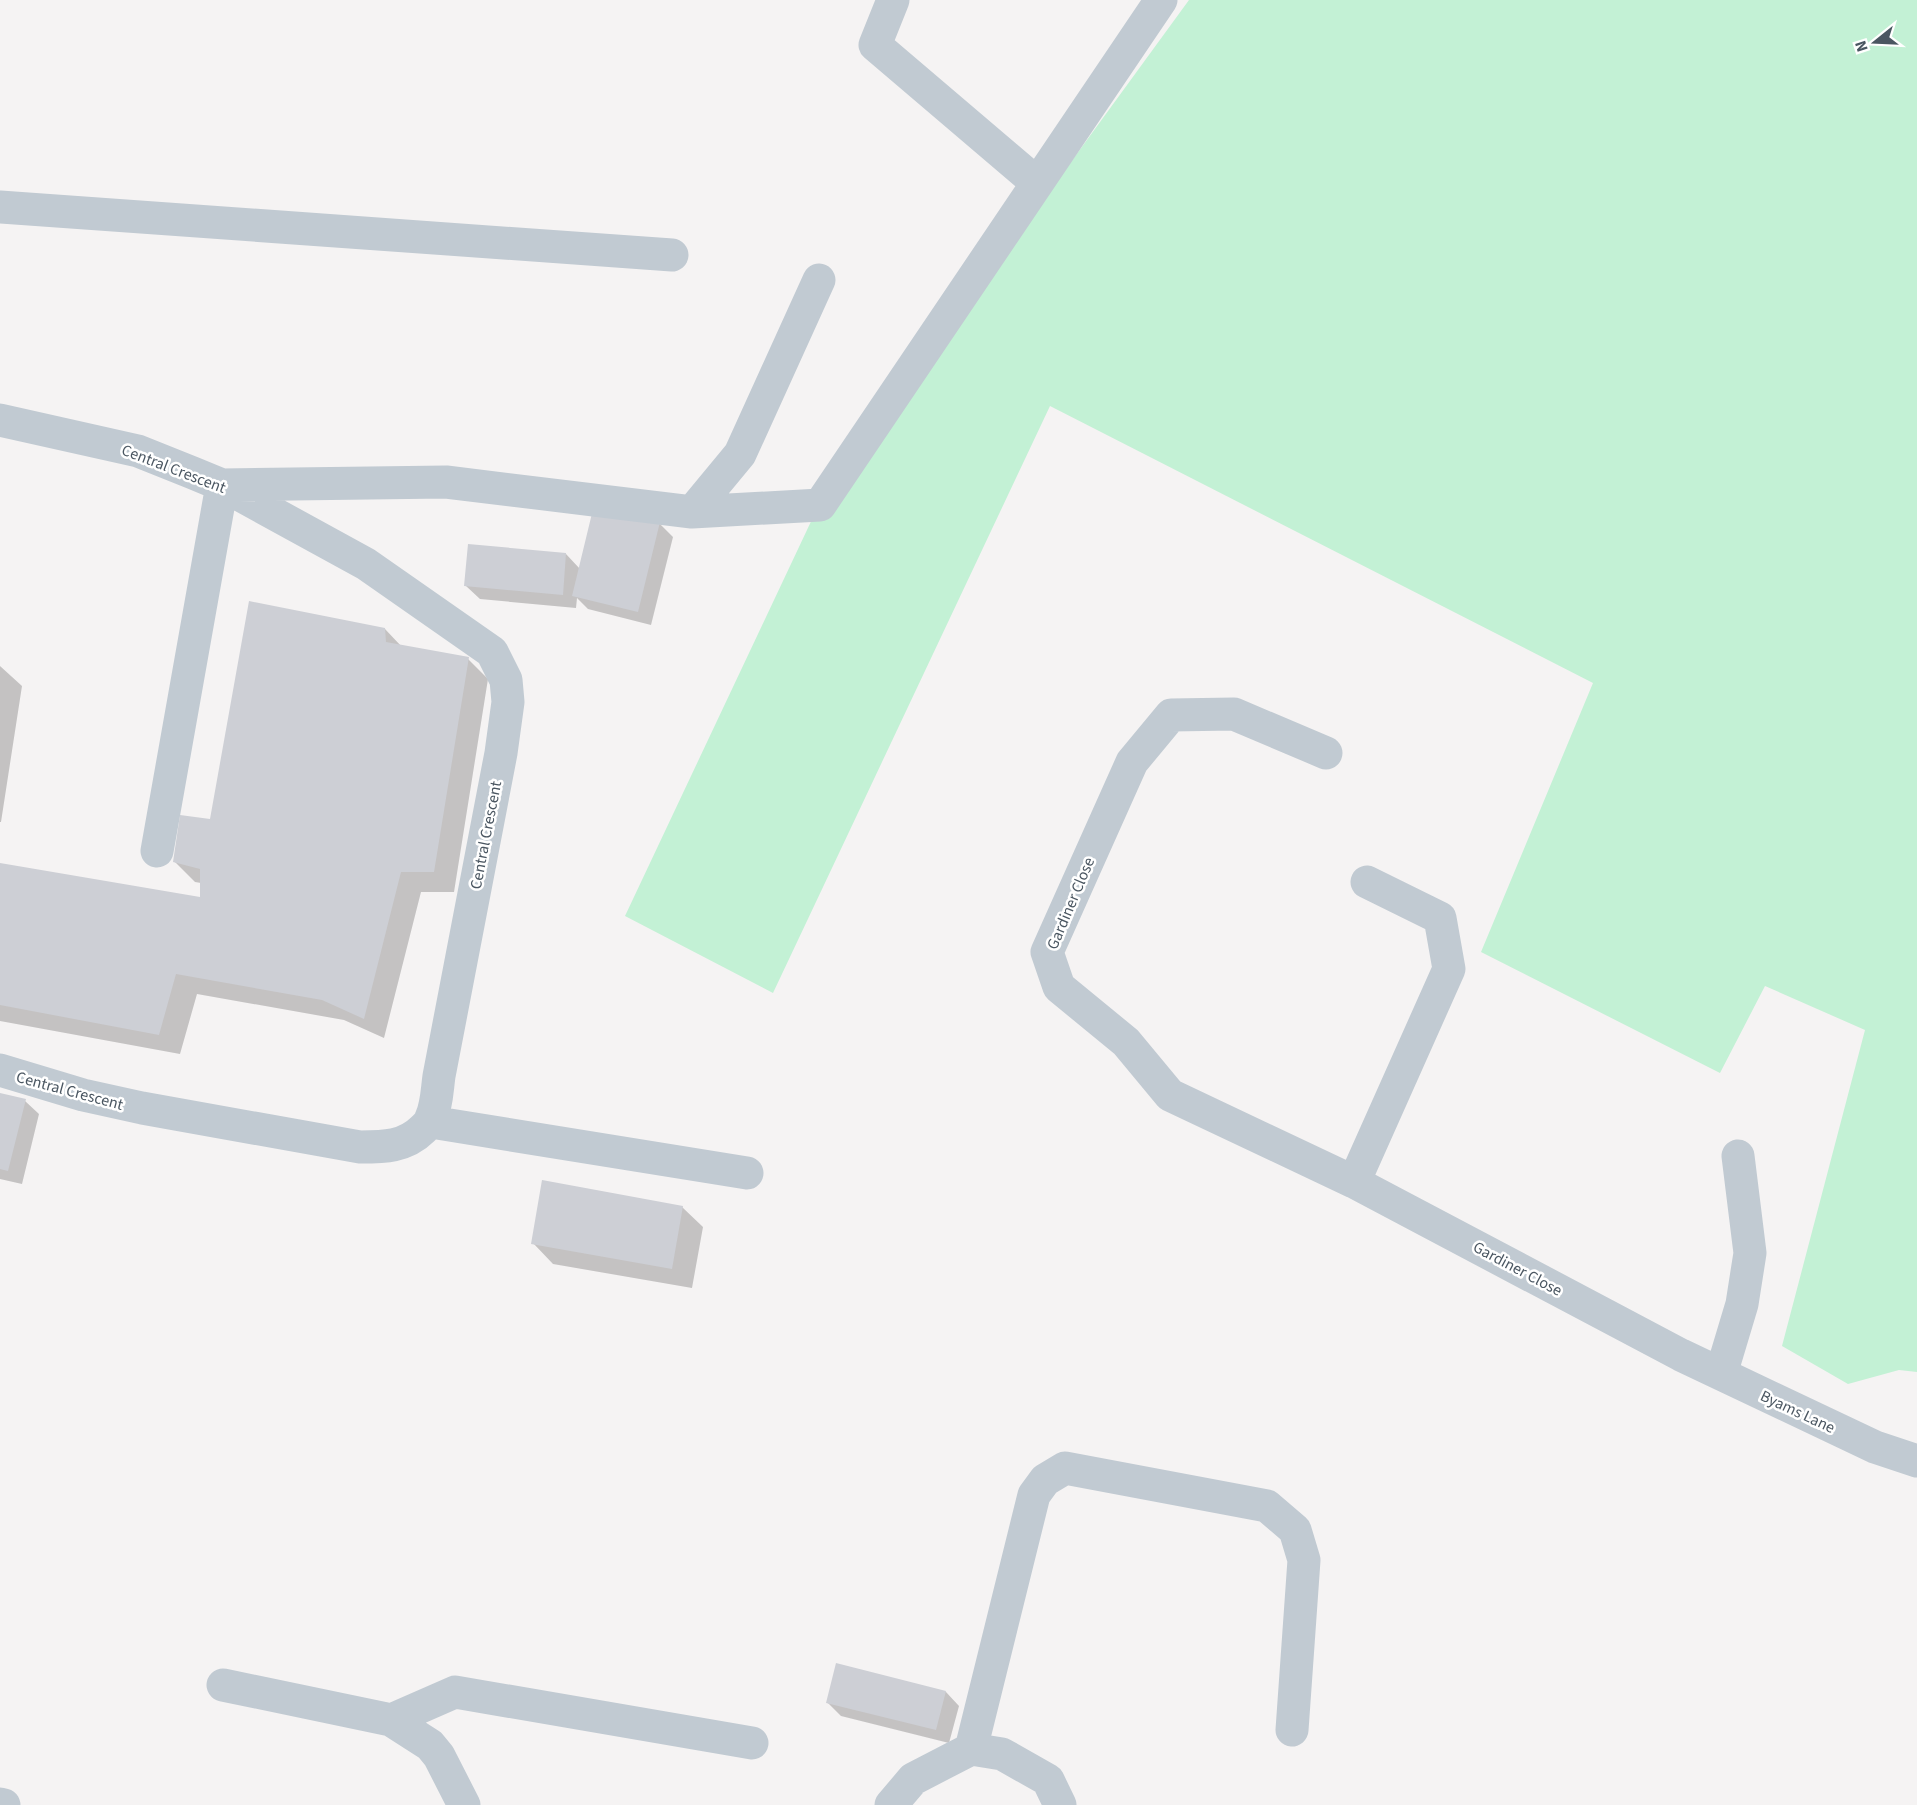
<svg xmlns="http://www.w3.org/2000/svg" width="1917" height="1805" viewBox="0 0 1917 1805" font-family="'Source Sans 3',sans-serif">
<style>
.green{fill:#c3f1d5}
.shadow{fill:#0003}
.building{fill:#cdcfd5}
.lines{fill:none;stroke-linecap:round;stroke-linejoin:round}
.minor{stroke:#c1cad2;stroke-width:33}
.labels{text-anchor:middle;stroke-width:5;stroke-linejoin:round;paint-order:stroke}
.street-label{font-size:16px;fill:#4a5661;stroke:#fff}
</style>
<rect width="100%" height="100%" fill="#f5f3f3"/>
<!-- green -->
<path class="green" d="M 1189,0 L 1917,0 L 1917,1372 L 1899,1370 L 1848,1384 L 1782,1346 L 1865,1030 L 1765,986 L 1720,1073 L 1481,952 L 1593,683 L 1050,406 L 773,993 L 625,916 L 815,513 Z"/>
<!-- shadow -->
<path class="shadow" d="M 659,523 L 673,537 L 651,625 L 588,609 L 577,598 L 576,608 L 480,599 L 466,586 L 566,554 L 580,569 Z
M 385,629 L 402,647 L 468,659 L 488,679 L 454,892 L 421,892 L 384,1038 L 344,1020 L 197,994 L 180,1054 L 0,1021 L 0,864 L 201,898 L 201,883 L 195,882 L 174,861 Z
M 0,666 L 22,686 L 1,822 L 0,822 Z
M 0,1094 L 25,1101 L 39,1114 L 22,1184 L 0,1179 Z
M 682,1207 L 703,1227 L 692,1288 L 553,1264 L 533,1243 Z
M 946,1692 L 959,1706 L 949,1743 L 841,1716 L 827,1702 Z"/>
<!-- building -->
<path class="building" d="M 594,505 L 660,522 L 638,612 L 572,596 Z
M 468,544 L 566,553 L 563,595 L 464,586 Z
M 249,601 L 385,628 L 386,642 L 469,657 L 434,872 L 401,872 L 364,1019 L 322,1000 L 176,974 L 159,1035 L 0,1005 L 0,863 L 200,897 L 200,869 L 173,862 L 180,815 L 210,819 Z
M 0,1093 L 26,1099 L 8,1171 L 0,1169 Z
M 542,1180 L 683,1206 L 672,1269 L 531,1244 Z
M 836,1663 L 946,1691 L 936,1730 L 826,1703 Z"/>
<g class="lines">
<!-- minor -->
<path class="minor" d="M 893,0 L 875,45 L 1037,183
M 0,207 L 672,255
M 0,420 L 138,451 L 193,473 L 222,485 L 366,564 L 492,652 L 506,680 L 508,702 L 501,753 L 439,1076 C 437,1090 437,1105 431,1118 C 430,1123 426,1126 423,1129 C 405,1147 384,1147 360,1147 L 142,1108 L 83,1095 L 0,1070
M 692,512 L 740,454 L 819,280
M 1326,753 L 1234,714 L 1171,715 L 1132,762 L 1047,952 L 1059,987 L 1126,1042 L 1170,1095 L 1354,1182 L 1681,1355 L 1875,1447 L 1917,1461
M 157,851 L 222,485 L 446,482 L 692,512 L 820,505 L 1161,0
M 431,1122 L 747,1173
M 1354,1182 L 1449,969 L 1440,918 L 1367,882
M 1721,1374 L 1742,1304 L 1750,1253 L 1738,1156
M 223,1685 L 391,1720 L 430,1745 L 439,1756 L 464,1805
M 391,1720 L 455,1692 L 752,1743
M 971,1749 L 1002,1754 L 1048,1780 L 1060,1805
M 0,1804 L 4,1805
M 891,1805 L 913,1779 L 971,1749 L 1034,1495 L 1045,1480 L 1065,1468 L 1267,1506 L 1295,1530 L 1304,1560 L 1292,1730"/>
</g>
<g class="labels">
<!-- street labels -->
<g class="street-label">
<text transform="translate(174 468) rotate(21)" y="6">Central Crescent</text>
<text transform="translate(485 835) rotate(-79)" y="6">Central Crescent</text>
<text transform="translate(1070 903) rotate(-67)" y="6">Gardiner Close</text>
<text transform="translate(70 1090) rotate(15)" y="6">Central Crescent</text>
<text transform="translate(1518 1268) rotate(28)" y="6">Gardiner Close</text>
<text transform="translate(1798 1411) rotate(25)" y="6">Byams Lane</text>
</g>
</g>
<!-- north arrow -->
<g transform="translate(1875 42) rotate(252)" stroke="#ffffff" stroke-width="4.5" paint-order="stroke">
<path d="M0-4.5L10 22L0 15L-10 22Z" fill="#4a5661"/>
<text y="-9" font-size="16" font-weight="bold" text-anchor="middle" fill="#4a5661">N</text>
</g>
</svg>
